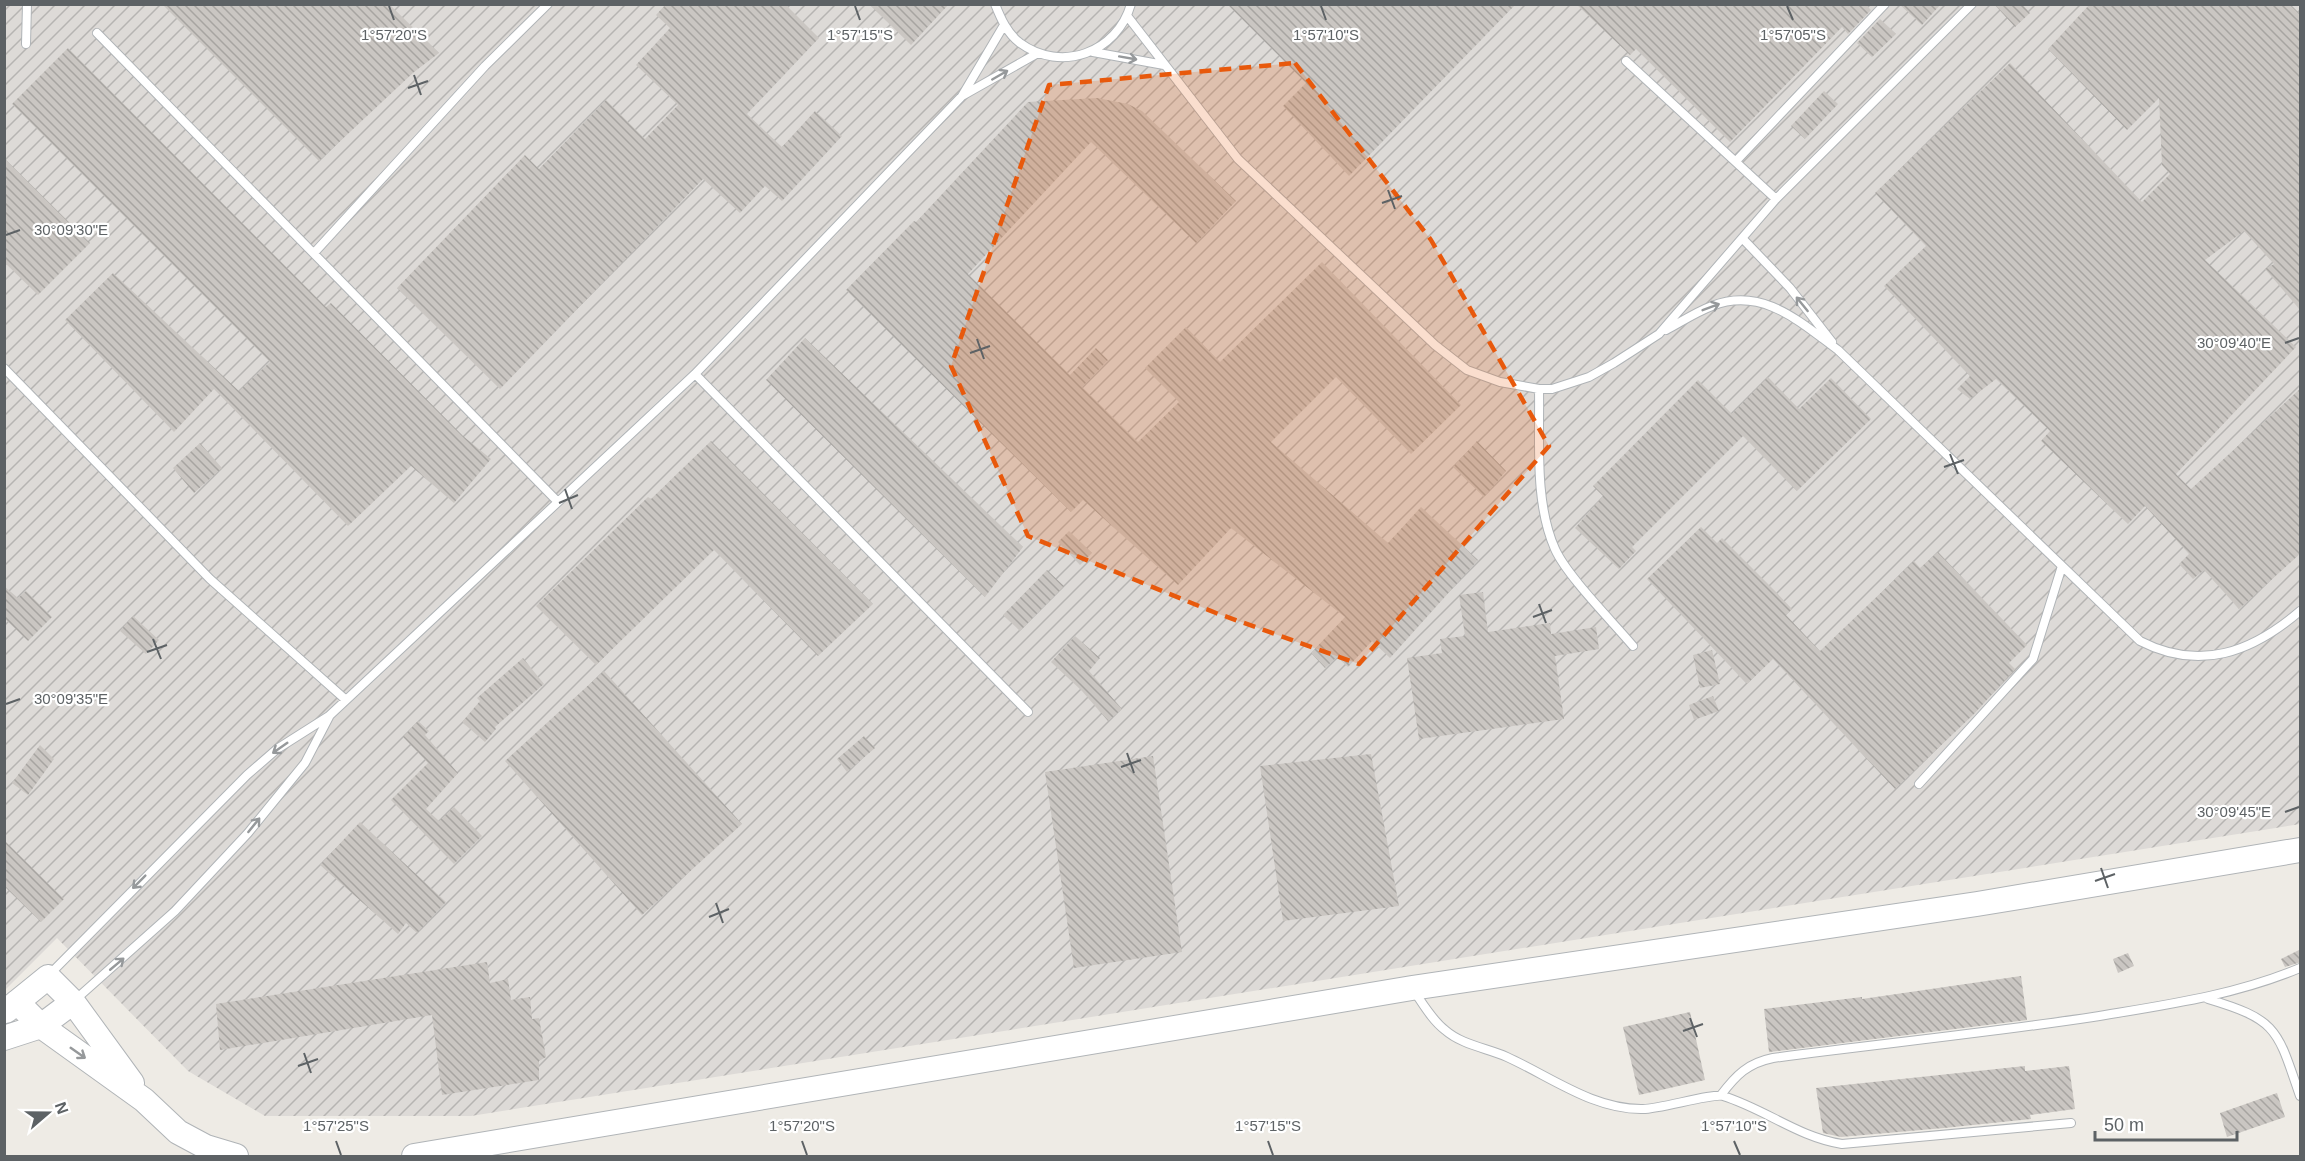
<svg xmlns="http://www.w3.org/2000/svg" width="2305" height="1161" viewBox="0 0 2305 1161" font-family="Arial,sans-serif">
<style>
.industrial{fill:url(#industrial-furrows)}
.building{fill:url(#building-back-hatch)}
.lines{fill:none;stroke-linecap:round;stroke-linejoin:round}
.service-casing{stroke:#b0b4b7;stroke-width:10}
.secondary-casing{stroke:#b0b4b7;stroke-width:26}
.service{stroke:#fff;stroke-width:8}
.secondary{stroke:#fff;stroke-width:24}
.oneway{stroke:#96999b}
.marked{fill:#e8590c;fill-opacity:0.2;stroke:#e8590c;stroke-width:4.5;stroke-dasharray:12 8;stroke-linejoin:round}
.ticks{fill:none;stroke:#5d6265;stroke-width:2}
.ticks-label{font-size:15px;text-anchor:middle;fill:#5d6265;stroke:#fff;stroke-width:4.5;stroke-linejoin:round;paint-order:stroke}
</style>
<defs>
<pattern id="industrial-furrows" width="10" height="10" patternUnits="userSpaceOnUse" patternTransform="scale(1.5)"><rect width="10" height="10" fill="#dddad7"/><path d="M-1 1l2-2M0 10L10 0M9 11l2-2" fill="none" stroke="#b6b4b2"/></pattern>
<pattern id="building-back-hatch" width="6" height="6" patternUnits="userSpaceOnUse" patternTransform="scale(1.5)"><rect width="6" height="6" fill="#cac6c2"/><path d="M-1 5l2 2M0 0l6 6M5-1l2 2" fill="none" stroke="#a7a4a1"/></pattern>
</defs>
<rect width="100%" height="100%" fill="#eeebe5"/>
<!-- industrial -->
<path class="industrial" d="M 5,5 L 2300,5 L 2300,824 L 471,1116 L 265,1116 L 188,1071 L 57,938 L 5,990 Z"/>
<!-- building -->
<path class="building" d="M 162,4 L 389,4 L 439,53 L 414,72 L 319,161 Z
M 666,4 L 785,4 L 819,38 L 747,114 L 782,147 L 815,111 L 842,136 L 782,201 L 765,186 L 740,213 L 703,179 L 500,389 L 397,288 L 525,155 L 539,169 L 606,100 L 645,139 L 678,105 L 636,65 L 670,28 L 656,15 Z
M 869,4 L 949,4 L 911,45 Z
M 1227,4 L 1516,4 L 1349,176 L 1283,106 L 1306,83 Z
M 1576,4 L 1865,4 L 1871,10 L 1848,34 L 1842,27 L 1730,142 L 1636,49 L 1630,55 Z
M 1899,4 L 1941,4 L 1922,25 Z
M 1994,4 L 2022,4 L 2030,13 L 2015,27 Z
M 2090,4 L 2290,4 L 2301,15 L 2301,311 L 2265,269 L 2274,264 L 2244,231 L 2205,260 L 2296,347 L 2176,474 L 2191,489 L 2301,388 L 2301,553 L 2239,609 L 2204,570 L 2193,579 L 2179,564 L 2189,554 L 2145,506 L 2128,524 L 2041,441 L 2050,431 L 1996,379 L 1970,399 L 1957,389 L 1970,376 L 1884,286 L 1926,246 L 1875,193 L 2010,63 L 2142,202 L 2170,174 L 2162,165 L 2159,98 L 2127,130 L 2048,49 Z
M 1880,19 L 1896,34 L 1872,57 L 1857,43 Z
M 68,48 L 326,307 L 331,303 L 463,436 L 491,459 L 454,503 L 411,466 L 348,526 L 214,389 L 174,432 L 65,320 L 113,273 L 239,391 L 270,362 L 12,104 Z
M 1824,91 L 1838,104 L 1805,139 L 1791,126 Z
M 1097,98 L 1128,104 L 1142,111 L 1236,201 L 1196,243 L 1091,142 L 968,274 L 1070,375 L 1096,348 L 1108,360 L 1082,387 L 1138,442 L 1179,402 L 1145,368 L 1186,327 L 1220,362 L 1322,262 L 1461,405 L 1411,454 L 1336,377 L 1271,442 L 1388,543 L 1421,507 L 1478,560 L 1390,658 L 1372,641 L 1348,667 L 1337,657 L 1325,668 L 1311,653 L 1345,617 L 1231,528 L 1178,585 L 1083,500 L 1071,512 L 846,290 L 914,221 L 916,222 L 1028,102 Z
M 4,158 L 90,243 L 38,295 L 4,262 Z
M 805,338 L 1023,547 L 985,597 L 766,380 Z
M 1768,377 L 1799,409 L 1831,378 L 1871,419 L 1797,491 L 1743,436 L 1632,547 L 1636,551 L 1619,569 L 1575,528 L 1603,496 L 1593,486 L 1698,380 L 1732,414 Z
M 711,441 L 873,604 L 818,656 L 714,550 L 596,665 L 536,606 L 648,497 L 651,499 Z
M 1477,441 L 1506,471 L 1484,497 L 1453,467 Z
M 200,443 L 222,468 L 194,493 L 173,468 Z
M 1701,527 L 1717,543 L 1722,538 L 1776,592 L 1792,609 L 1786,615 L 1820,651 L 1914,561 L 1920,568 L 1938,552 L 2027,645 L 2009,663 L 2015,669 L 1974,714 L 1895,789 L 1773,659 L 1747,684 L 1647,579 Z
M 1069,531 L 1092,553 L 1080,565 L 1058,542 Z
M 1047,570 L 1064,586 L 1020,631 L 1003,615 Z
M 4,586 L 18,598 L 26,591 L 52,617 L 28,641 L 4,618 Z
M 1483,592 L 1488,632 L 1550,623 L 1551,634 L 1596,627 L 1599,649 L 1555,656 L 1564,719 L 1419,739 L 1407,658 L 1442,653 L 1440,639 L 1465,636 L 1459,595 Z
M 133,616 L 159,640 L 146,654 L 120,631 Z
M 1075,636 L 1100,658 L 1089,671 L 1122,709 L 1108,721 L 1082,691 L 1051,662 Z
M 1712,650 L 1720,684 L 1700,688 L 1693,655 Z
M 523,658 L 544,684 L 495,727 L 496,729 L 485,742 L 462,722 L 480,701 L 477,698 Z
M 604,671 L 742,824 L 642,915 L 505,761 Z
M 1713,696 L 1719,711 L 1694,720 L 1689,705 Z
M 418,721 L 429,731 L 425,735 L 458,773 L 426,809 L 439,821 L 454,807 L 482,836 L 454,864 L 391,800 L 428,763 L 403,737 Z
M 864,736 L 875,748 L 847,772 L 837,759 Z
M 40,745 L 54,759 L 28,795 L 12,783 Z
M 1371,754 L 1399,906 L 1283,921 L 1260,766 Z
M 1153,756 L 1182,952 L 1074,968 L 1045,772 Z
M 360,822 L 446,902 L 417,933 L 406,923 L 398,934 L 320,865 Z
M 4,840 L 64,899 L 41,922 L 4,886 Z
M 2301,949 L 2301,962 L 2285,967 L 2281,959 Z
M 2128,953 L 2134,966 L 2118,973 L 2113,959 Z
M 487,962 L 490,983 L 508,979 L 511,1000 L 530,997 L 532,1019 L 539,1018 L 546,1057 L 539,1061 L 539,1080 L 442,1095 L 432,1015 L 220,1050 L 216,1004 Z
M 2021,976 L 2027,1020 L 1769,1052 L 1764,1009 L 1862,997 L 1862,999 Z
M 1690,1012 L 1705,1080 L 1639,1095 L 1623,1027 Z
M 2025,1066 L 2025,1071 L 2069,1066 L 2075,1109 L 2030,1115 L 2031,1119 L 1944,1128 L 1841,1137 L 1823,1133 L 1816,1088 Z
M 2277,1093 L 2285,1117 L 2227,1137 L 2220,1113 Z"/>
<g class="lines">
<defs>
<path id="service" d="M 995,4 C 1001,19 1007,33 1020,43 C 1061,73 1117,53 1131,4
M 1128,17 L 1238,159 L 1435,345 L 1467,370 L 1500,382 L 1539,389 L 1552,389 L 1589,377 L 1614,363 L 1659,334 L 1776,199 L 1972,4
M 97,33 L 558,502
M 26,44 L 27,4
M 1093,52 L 1164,65
M 1626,61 L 1776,199
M 962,96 L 1038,53
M 1737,160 L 1885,4
M 1743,239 L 1790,288 L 1832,342
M 314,253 L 485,66 L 548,4
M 1666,330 C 1681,322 1696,312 1712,306 C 1762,286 1800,322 1838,350 L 2140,641 C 2200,672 2252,652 2300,611
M 4,368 L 210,579 L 346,700
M 695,374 L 1028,712
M 1539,389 C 1540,440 1534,502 1555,549 C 1567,576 1613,622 1633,646
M 1919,784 L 2033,659 L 2062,566
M 50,974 L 247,775 L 277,749 L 329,716 L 695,374 L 962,96 L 1004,25
M 1414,991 C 1423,1004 1432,1020 1445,1030 C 1462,1045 1487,1048 1507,1057 C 1551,1077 1594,1110 1643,1109 C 1660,1109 1713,1093 1723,1096 C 1765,1109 1798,1137 1842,1144 L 2071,1123
M 2208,999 C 2278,1020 2277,1029 2300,1096
M 75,1000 L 175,911 L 248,833 L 305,763 L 329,717
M 1721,1095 C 1736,1075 1748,1063 1773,1058 C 1879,1044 1987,1033 2093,1017 C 2164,1005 2233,996 2300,968"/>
<path id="secondary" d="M 17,1002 L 41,1026 L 144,1100 L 178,1132 L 206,1147 L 236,1156
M 6,1011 L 48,977 L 73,1002 L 132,1083
M 4,1038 L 41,1026 L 73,1002
M 414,1156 L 1412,988 L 1977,904 L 2300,850"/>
</defs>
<!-- service casing -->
<use href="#service" class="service-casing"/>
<!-- secondary casing -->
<use href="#secondary" class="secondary-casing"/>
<!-- service -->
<use href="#service" class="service"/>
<!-- secondary -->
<use href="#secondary" class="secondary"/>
</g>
<!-- one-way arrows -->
<defs><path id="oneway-shaft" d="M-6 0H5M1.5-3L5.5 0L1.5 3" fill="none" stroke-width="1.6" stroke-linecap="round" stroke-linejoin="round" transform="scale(1.5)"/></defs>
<g class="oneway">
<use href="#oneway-shaft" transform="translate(1128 58) rotate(10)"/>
<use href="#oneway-shaft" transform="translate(1000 75) rotate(-30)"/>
<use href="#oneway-shaft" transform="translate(1802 304) rotate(-129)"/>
<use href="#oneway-shaft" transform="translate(1711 307) rotate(-21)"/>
<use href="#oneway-shaft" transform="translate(280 748) rotate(145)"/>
<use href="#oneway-shaft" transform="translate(254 825) rotate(-51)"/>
<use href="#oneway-shaft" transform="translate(139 882) rotate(135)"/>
<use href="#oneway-shaft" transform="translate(117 964) rotate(-40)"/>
<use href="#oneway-shaft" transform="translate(78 1053) rotate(35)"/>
</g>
<!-- marked area -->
<path class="marked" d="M 1295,63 L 1431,240 L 1549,446 L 1359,664 L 1216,613 L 1028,536 L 951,366 L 1049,85 Z"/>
<!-- ticks -->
<path class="ticks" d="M 389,6 L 394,20M 855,6 L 860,20M 1321,6 L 1326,20M 1787,6 L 1793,20M 414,75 L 421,95M 408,88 L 428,81M 1388,190 L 1395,209M 1382,203 L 1402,196M 6,235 L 20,230M 977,339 L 984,359M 2285,343 L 2299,338M 970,353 L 990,346M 1950,454 L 1958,474M 1944,467 L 1964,460M 565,489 L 572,509M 559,503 L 578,495M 1539,604 L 1546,623M 1533,617 L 1552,610M 153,639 L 161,659M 147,652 L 167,645M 6,704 L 20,699M 1127,753 L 1134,773M 1121,767 L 1141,760M 2285,812 L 2299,807M 2101,868 L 2108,888M 2095,881 L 2115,874M 716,903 L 723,923M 709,917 L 729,909M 1690,1018 L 1697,1037M 1683,1031 L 1703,1024M 304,1053 L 311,1073M 298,1066 L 318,1059M 336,1141 L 341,1155M 802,1141 L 807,1155M 1268,1141 L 1273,1155M 1734,1141 L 1740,1155"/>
<g class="ticks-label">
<text x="394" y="40">1°57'20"S</text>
<text x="860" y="40">1°57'15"S</text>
<text x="1326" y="40">1°57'10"S</text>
<text x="1793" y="40">1°57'05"S</text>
<text x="71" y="235">30°09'30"E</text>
<text x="2234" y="348">30°09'40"E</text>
<text x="71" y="704">30°09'35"E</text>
<text x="2234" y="817">30°09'45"E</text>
<text x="336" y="1131">1°57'25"S</text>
<text x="802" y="1131">1°57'20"S</text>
<text x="1268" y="1131">1°57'15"S</text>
<text x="1734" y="1131">1°57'10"S</text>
</g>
<!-- border -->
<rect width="2305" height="1161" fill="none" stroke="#5d6265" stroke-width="12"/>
<!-- north arrow -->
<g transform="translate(48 1113) rotate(70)" stroke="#ffffff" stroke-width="4.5" paint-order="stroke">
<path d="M0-4.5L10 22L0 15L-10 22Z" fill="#5d6265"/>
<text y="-9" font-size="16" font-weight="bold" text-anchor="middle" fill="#5d6265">N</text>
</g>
<!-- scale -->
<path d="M2095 1131v9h142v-9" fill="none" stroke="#5d6265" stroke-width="3"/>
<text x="2104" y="1131" font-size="18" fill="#5d6265" stroke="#ffffff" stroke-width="4.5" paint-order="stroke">50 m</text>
</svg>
